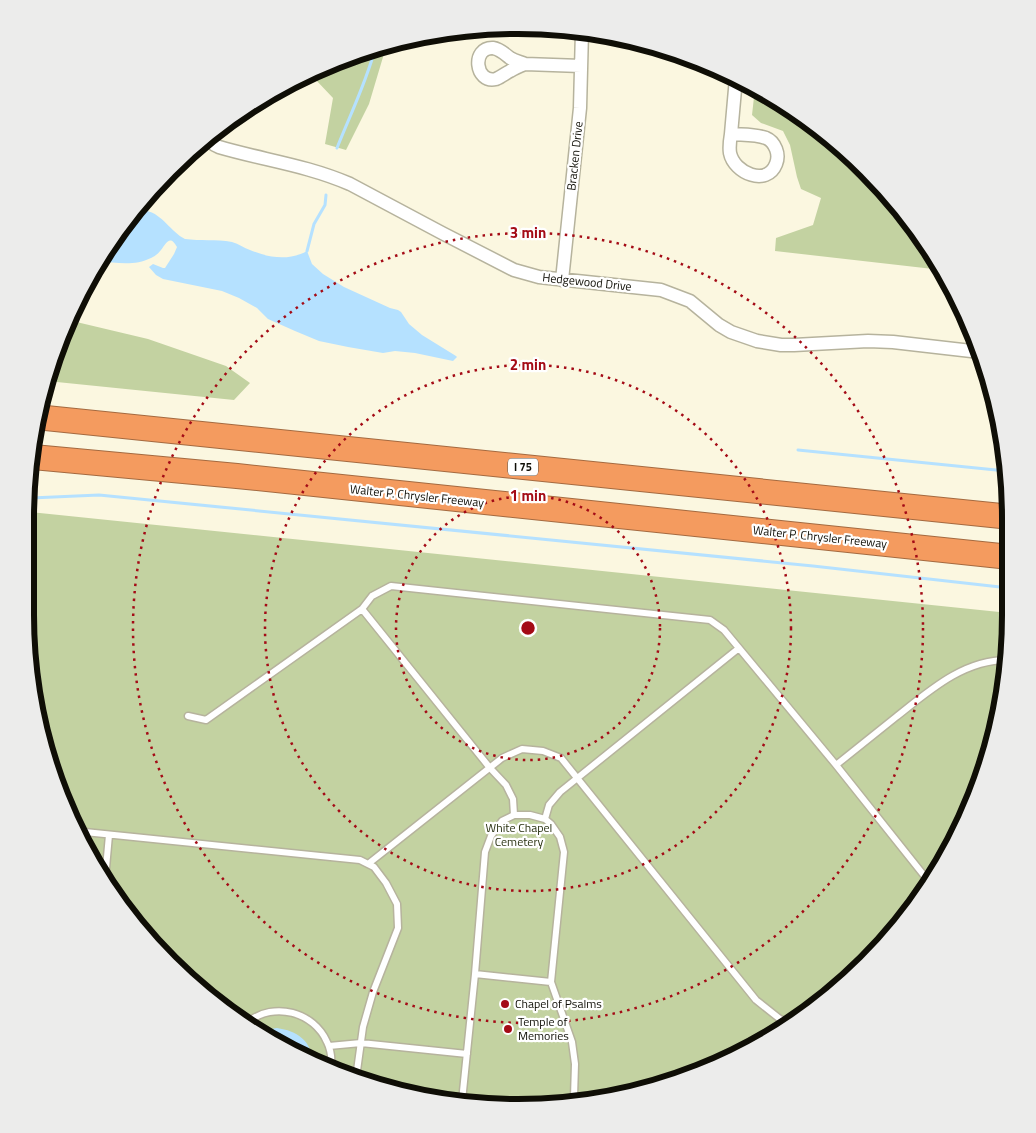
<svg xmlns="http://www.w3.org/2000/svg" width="1036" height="1133" viewBox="0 0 1036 1133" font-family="'Titillium Web',sans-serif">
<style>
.green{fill:#c3d2a1}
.water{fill:#b5e1ff}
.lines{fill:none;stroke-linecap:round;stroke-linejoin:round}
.stream{stroke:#b5e1ff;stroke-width:3}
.service-casing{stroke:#b6b39d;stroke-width:9}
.minor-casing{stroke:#b6b39d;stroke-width:15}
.motorway-casing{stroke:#a46a40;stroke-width:26}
.service{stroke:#fff;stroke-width:6}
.minor{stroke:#fff;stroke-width:12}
.motorway{stroke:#f49b5f;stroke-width:24}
.ring{fill:none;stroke:#a40b16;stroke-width:2.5;stroke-dasharray:2.5 5}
.poi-dot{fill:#a40b16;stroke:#fff;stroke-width:2}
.labels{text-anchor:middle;stroke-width:4.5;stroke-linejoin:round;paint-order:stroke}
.shield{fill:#fff;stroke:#575651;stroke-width:1}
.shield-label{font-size:11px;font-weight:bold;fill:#0f0e06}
.street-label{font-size:12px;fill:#0f0e06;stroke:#fff}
.park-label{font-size:12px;fill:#2a3212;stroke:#fff}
.poi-label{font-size:12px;fill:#0f0e06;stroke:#fff;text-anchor:start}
.rim{fill:none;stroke:#0f0e06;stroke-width:6}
.centre{fill:#a40b16;stroke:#fff;stroke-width:2.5}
.ring-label{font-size:15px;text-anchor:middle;font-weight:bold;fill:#a40b16;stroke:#fff;stroke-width:4.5;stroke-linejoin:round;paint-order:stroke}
</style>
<rect width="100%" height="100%" fill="#fbf7e0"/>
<!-- green -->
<path class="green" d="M 388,45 L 386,47 L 369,104 L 346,150 L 325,144 L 333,98 L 315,79 L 315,70 L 330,62 Z
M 755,88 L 792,108 L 867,170 L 928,244 L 942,270 L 775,251 L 776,238 L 813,225 L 821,198 L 801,189 L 797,177 L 790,145 L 783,131 L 761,123 L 752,115 Z
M 68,320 L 148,339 L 226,366 L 250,383 L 234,400 L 47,381 L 63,329 Z
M 30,512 L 1009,613 L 1007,679 L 985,773 L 945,861 L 888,940 L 792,1025 L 706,1071 L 614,1099 L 518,1108 L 391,1091 L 300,1057 L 193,986 L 127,915 L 76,833 L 35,711 L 25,615 Z"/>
<!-- water -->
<path class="water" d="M 147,211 C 162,214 171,232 185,239 C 200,241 216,239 232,242 C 239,244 244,248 250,250 C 269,258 289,261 307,251 L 312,264 L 323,274 L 344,287 L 390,308 L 398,310 L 401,312 L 409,324 L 422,335 L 456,356 L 457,357 L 453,361 L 415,353 L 395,351 L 383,353 L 348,347 L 319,341 L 295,331 L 268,319 L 257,308 L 239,298 L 222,291 L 163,279 L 156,275 L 149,267 L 153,264 L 163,268 L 165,268 L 174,254 L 177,247 C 170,234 166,243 161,250 C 158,254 155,256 151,258 C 135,266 117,263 99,261 L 108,244 L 134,213 Z
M 277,1028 C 297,1031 311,1040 313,1062 L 300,1057 L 262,1032 L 265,1030 Z"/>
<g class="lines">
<!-- stream -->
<path class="stream" d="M 337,148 C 350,115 366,83 375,49
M 307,251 L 314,224 L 325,205 L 326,195
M 798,450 L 1006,471
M 31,498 L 99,495 L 813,566 L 1009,588"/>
<defs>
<path id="service" d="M 188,716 L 206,720 L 362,609
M 836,765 C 856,749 876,733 896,717 C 929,691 963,660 1007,660
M 514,815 L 513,799 L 506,785 L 490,768 L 362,609 L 372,596 L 391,586 L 710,620 L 724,630 L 836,765 L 930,883
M 545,819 L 549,805 L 560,792 L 739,648
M 75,831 L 360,860 L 374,867 L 386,883 L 397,904 L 398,928 L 373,992 L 363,1027 L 356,1078
M 368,864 L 502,758 L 522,749 L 543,751 L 561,758 L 756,1000 L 780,1019 L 793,1024
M 105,879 L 109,835
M 475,974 L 551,982
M 248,1022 C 274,1001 314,1012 327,1042 C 331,1050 332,1060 331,1069
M 329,1046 L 361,1043 L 467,1054
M 462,1101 L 475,974 L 485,852 L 491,836 L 502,821 L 514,815 L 530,815 L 545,819 L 551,824 L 560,837 L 564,852 L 551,982 L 572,1042 L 575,1064 L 574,1097 L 572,1103"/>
<path id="minor" d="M 525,64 C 520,66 515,68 510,71 C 506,73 501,77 496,79 C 475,84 471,47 493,48 C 500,49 505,54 510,58 C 515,61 520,62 525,64 L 581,66
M 731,134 C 742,135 755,134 766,138 C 771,140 774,144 776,149 C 778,154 778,159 776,164 C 767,187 734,173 730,153 C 729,147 730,140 731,134 Z
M 731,134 L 736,78
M 208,138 C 210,143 214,145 219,147 C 263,160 306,165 350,184 L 442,233 L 514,270 L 539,277 L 661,290 L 690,301 L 719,325 L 731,332 L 757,341 L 781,345 L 794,345 L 868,341 L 893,342 L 980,352
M 562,280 L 580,108 L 582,31"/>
<path id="motorway" d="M 36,417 L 1011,517
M 33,457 L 237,476 L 1010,557"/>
</defs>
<!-- service casing -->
<use href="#service" class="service-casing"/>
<!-- minor casing -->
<use href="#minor" class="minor-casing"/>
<!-- motorway casing -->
<use href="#motorway" class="motorway-casing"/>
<!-- service -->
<use href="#service" class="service"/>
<!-- minor -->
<use href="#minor" class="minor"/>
<!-- motorway -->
<use href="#motorway" class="motorway"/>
</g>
<!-- distance rings -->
<g class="ring">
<circle cx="528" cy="628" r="132"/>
<circle cx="528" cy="628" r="263"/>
<circle cx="528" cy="628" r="395"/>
</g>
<!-- markers -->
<g class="poi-dot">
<circle cx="505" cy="1004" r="5"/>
<circle cx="508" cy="1029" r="5"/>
</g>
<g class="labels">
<!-- shield labels -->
<rect class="shield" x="508" y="458.5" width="30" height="17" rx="4"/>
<g class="shield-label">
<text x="523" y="471">I 75</text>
</g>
<!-- street labels -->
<g class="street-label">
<text transform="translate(575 156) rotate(-84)" y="4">Bracken Drive</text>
<text transform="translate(587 282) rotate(6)" y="4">Hedgewood Drive</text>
<text transform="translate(417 496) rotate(6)" y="4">Walter P. Chrysler Freeway</text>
<text transform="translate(820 537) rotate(6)" y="4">Walter P. Chrysler Freeway</text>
</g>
<!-- park labels -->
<g class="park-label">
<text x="519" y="832">White Chapel<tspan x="519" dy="14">Cemetery</tspan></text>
</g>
<!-- poi labels -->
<g class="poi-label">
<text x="515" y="1008">Chapel of Psalms</text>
<text x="518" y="1026">Temple of<tspan x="518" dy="14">Memories</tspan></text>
</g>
</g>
<!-- crop -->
<path d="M0 0H1036V1133H0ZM518 34H518A484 484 0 0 1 1002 518V615A484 484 0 0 1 518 1099H518A484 484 0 0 1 34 615V518A484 484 0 0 1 518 34Z" fill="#ececeb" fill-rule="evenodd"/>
<path class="rim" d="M518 34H518A484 484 0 0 1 1002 518V615A484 484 0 0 1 518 1099H518A484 484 0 0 1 34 615V518A484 484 0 0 1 518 34Z"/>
<circle cx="528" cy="628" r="8" class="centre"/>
<g class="ring-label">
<text x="528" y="238">3 min</text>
<text x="528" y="370">2 min</text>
<text x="528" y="501">1 min</text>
</g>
</svg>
